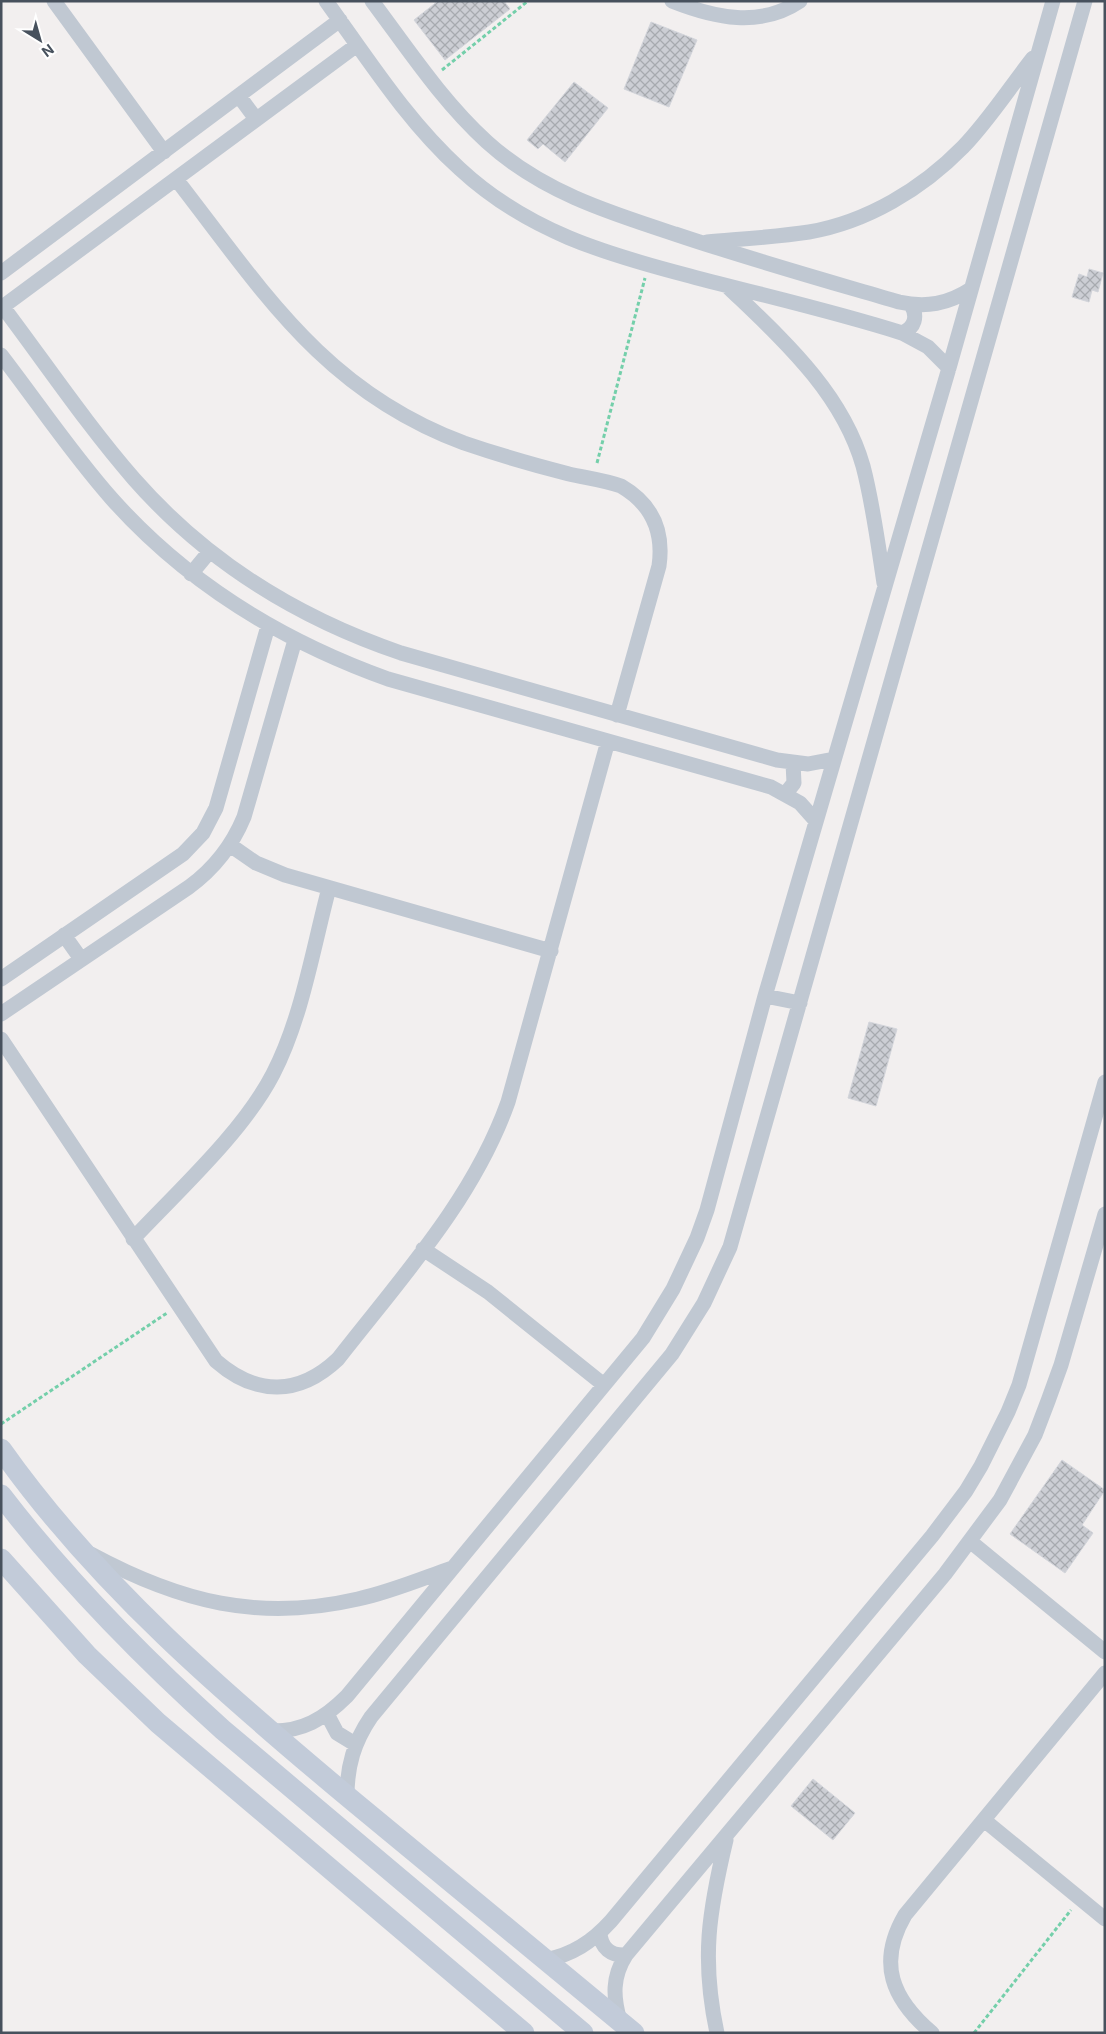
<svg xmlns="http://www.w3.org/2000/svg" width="1106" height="2034" viewBox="0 0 1106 2034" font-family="Inter,sans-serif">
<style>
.building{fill:url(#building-cross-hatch);stroke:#d3d5db}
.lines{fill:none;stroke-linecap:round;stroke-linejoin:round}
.path{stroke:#74cfaa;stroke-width:3;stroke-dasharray:4 2.5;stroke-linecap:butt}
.street{stroke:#c0c8d2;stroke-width:15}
.secondary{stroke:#c2cbd9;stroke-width:21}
</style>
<defs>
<pattern id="building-cross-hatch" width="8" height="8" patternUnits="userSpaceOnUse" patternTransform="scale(1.25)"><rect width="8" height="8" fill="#ccced4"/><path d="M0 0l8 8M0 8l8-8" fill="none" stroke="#a7aaaf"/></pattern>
</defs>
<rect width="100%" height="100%" fill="#f2efef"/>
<!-- building -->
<path class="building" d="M 438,1 L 504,1 L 510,9 L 445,60 L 414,20 Z
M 651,22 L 697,40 L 669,107 L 624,89 Z
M 574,82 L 608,108 L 565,162 L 543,144 L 538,149 L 527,140 Z
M 1089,269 L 1103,273 L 1098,292 L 1092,290 L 1089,302 L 1072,297 L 1079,274 L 1087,277 Z
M 869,1022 L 897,1029 L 876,1106 L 848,1098 Z
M 1062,1460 L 1105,1490 L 1082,1525 L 1093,1533 L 1065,1573 L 1010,1534 Z
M 813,1779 L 855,1813 L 833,1840 L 791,1806 Z"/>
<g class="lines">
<!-- path -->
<path class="path" d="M 442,70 L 528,1
M 597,463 L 645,278
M 1,1424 L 167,1313
M 974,2033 L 1071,1910"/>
<!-- street -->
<path class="street" d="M 54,1 L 164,152
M 326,1 C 368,59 407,121 460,169 C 527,231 605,254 690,276 C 761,295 833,311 902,333 L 928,347 L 949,368
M 372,1 C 408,49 442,101 487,142 C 541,191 607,212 675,234 C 749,259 824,280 899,302 C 926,308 948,304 971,289
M 672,1 C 715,18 760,28 800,1
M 239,96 L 256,119
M 176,179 C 263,291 324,391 464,443 C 499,455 534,465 569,474 C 587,478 604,480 621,486 C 652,504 664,531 659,566 L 617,715
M 707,242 C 741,239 776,237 809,232 C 867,222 922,189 963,147 C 989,120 1010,87 1033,58
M 1,273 L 340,20
M 729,288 C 782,339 842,392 863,466 C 873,504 878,544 884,583
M 3,307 C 46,364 87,425 134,479 C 206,561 298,618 401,653 L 777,760 L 808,764 L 834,759
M 1,308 L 357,45
M 902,333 C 915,328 918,316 911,305
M 1,355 C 38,403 72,454 112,499 C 187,583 282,641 388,679 L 771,787 L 800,803 L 816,821
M 191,574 L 210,551
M 786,793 L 794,783 L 793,763
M 230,845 L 256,863 L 285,875 L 551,951
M 64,935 L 81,959
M 1,979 L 183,854 L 203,833 L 216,808 L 268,626
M 765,996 L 800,1003
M 1,1014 L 189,887 C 215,868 232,846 244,817 L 295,640
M 1,1039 L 216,1361 C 256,1396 299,1396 338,1359 C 401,1278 473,1200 508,1102 L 608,741
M 133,1239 C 179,1190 243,1132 273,1074 C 302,1018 313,948 329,888
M 423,1249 L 488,1292 L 604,1385
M 971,1542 L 1105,1652
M 91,1554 C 180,1602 259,1622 358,1599 C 390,1592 421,1579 452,1568
M 327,1714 L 337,1733 L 355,1744
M 270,1731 C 302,1732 324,1719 347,1696 L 643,1338 L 673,1289 L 697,1238 L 707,1210 L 765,996 L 949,368 L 1053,1
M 347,1796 C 347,1766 354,1742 371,1717 L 672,1354 L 704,1303 L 730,1247 L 1085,1
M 984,1820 L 1105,1919
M 600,1933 C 601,1948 611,1956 626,1955
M 545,1960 C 572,1955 592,1942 611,1921 L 932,1536 L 966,1491 L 981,1466 L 1008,1412 L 1019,1385 L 1105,1082
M 620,2021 C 613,1997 612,1977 626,1955 L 945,1574 L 1000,1500 L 1035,1435 L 1048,1401 L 1061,1365 L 1105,1214
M 717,2033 C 701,1959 709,1911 726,1840
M 932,2033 C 892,1999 877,1963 905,1915 L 1105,1673"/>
<!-- secondary -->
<path class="secondary" d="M 1,1449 C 97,1585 226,1695 353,1801 C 446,1878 540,1955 634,2033
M 1,1495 C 67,1581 143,1658 223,1730 L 583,2033
M 1,1559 L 87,1655 L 158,1723 L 524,2033"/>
</g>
<!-- border -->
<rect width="1106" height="2034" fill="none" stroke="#47515d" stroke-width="5"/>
<!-- north arrow -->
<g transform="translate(40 40) rotate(143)" stroke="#ffffff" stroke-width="4" paint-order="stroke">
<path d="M0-4L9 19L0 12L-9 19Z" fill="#47515d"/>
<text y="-8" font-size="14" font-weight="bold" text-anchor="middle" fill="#47515d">N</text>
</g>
</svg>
